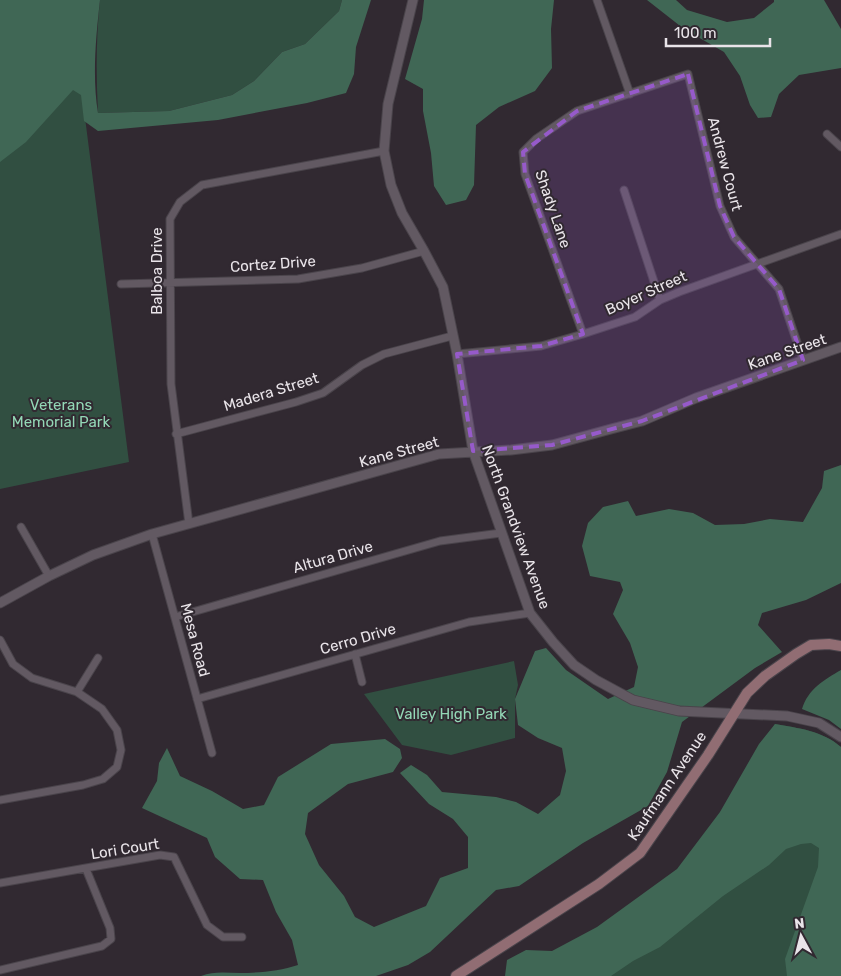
<svg xmlns="http://www.w3.org/2000/svg" width="841" height="976" viewBox="0 0 841 976" font-family="Rubik,sans-serif">
<style>
.green{fill:#314f41}
.forest{fill:#406755}
.lines{fill:none;stroke-linecap:round;stroke-linejoin:round}
.minor-casing{stroke:#4a444b;stroke-width:9}
.tertiary-casing{stroke:#4a444b;stroke-width:11}
.secondary-casing{stroke:#4a444b;stroke-width:12}
.minor{stroke:#625962;stroke-width:7}
.tertiary{stroke:#625962;stroke-width:9}
.secondary{stroke:#916d73;stroke-width:10}
.marked{fill:#965aca;fill-opacity:0.2;stroke:#965aca;stroke-width:4;stroke-dasharray:10 6;stroke-linejoin:round}
.labels{text-anchor:middle;stroke-width:4;stroke-linejoin:round;paint-order:stroke}
.street-label{font-size:15px;fill:#e9e4e9;stroke:#312931}
.park-label{font-size:15px;fill:#93d7b6;stroke:#312931}
</style>
<rect width="100%" height="100%" fill="#312931"/>
<!-- green -->
<path class="green" d="M 0,0 L 70,0 L 129,462 L 0,489 Z
M 100,0 L 342,0 L 339,11 L 305,44 L 282,52 L 254,81 L 232,95 L 169,111 L 98,113 C 96,75 96,37 100,0 Z
M 514,661 L 518,685 L 515,699 L 515,738 L 451,755 L 402,745 L 364,694 Z
M 775,724 C 798,728 823,731 841,747 L 841,976 L 563,976 L 702,851 Z"/>
<!-- forest -->
<path class="forest" d="M 0,0 L 100,0 C 96,36 92,77 98,113 L 169,111 L 232,95 L 254,81 L 282,52 L 305,44 L 339,11 L 342,0 L 371,0 L 356,47 L 354,74 L 346,93 L 307,103 L 218,120 L 98,131 L 84,121 L 81,95 L 73,90 L 26,142 L 0,162 Z
M 424,0 L 554,0 L 551,29 L 552,68 L 535,91 L 499,107 L 476,125 L 474,185 L 466,200 L 446,205 L 434,186 L 431,153 L 423,111 L 423,89 L 405,79 L 422,19 Z
M 647,0 L 676,0 L 687,10 L 727,22 L 754,18 L 774,2 L 774,0 L 824,0 L 841,29 L 841,68 L 799,75 L 779,94 L 771,117 L 758,118 L 750,105 L 740,76 L 724,52 L 684,29 Z
M 841,465 L 841,583 L 806,600 L 762,613 L 758,625 L 782,652 L 755,668 L 682,722 L 667,772 L 648,806 L 583,843 L 519,886 L 496,890 L 430,952 L 408,965 L 376,976 L 201,976 C 214,971 226,973 240,973 C 259,973 280,971 298,965 L 292,940 L 276,912 L 263,880 L 240,879 L 215,857 L 207,838 L 142,808 L 157,781 L 159,763 L 167,748 L 180,776 L 212,791 L 243,809 L 264,805 L 278,777 L 331,744 L 385,739 L 400,749 L 402,758 L 393,772 L 348,784 L 308,813 L 305,834 L 319,865 L 344,896 L 355,917 L 374,927 L 426,906 L 440,878 L 468,868 L 468,837 L 453,819 L 429,804 L 400,773 L 411,765 L 427,775 L 442,792 L 496,797 L 516,802 L 538,814 L 560,795 L 566,771 L 562,748 L 538,738 L 518,725 L 515,699 L 535,651 L 546,648 L 566,670 L 608,699 L 634,687 L 638,667 L 630,643 L 613,614 L 623,590 L 620,582 L 590,576 L 582,546 L 588,523 L 603,507 L 628,501 L 636,516 L 669,509 L 693,513 L 715,525 L 744,524 L 770,519 L 803,522 L 822,488 L 824,471 Z
M 841,670 L 841,729 L 829,720 L 802,709 C 808,689 824,680 841,670 Z
M 775,724 C 798,728 823,731 841,747 L 841,976 L 787,976 L 785,959 L 818,867 L 819,848 L 811,843 L 801,844 L 786,849 L 769,865 L 723,896 L 660,947 L 633,961 L 611,976 L 505,976 L 507,960 L 526,950 L 552,951 L 597,927 L 677,869 L 720,812 L 759,744 Z"/>
<g class="lines">
<defs>
<path id="minor" d="M 597,0 L 630,94
M 827,134 L 841,147
M 624,190 L 660,300
M 121,284 L 298,279 L 362,268 L 424,251
M 583,334 L 525,174 L 523,152 L 536,139 L 577,111 L 688,74 L 720,206 L 734,237 L 779,289 L 803,360
M 457,354 L 541,346 L 583,334 L 635,317 L 660,300 L 679,292 L 841,234
M 176,434 L 296,402 L 323,393 L 362,365 L 384,354 L 452,336
M 189,524 L 171,384 L 170,219 L 180,202 L 202,185 L 384,151
M 21,527 L 49,576
M 152,534 L 212,753
M 175,617 L 440,541 L 501,533
M 0,640 L 13,664 L 32,678 L 77,692 L 102,709 L 117,730 L 121,750 L 117,767 L 103,779 L 83,785 L 0,800
M 355,654 L 362,682
M 77,692 L 98,658
M 197,699 L 469,622 L 530,613
M 0,883 L 160,855 L 174,857 L 207,925 L 223,937 L 242,937
M 0,970 L 102,946 L 111,939 L 110,928 L 86,869"/>
<path id="tertiary" d="M 413,0 L 388,104 L 384,151 L 391,185 L 402,213 L 424,251 L 443,287 L 457,354 L 473,451 L 530,613 L 553,642 L 574,665 L 596,680 L 633,700 L 679,711 L 787,716 L 819,723 L 841,737
M 0,603 L 49,576 L 93,555 L 152,534 L 439,454 L 511,450 L 552,445 L 611,429 L 642,421 L 696,398 L 841,347"/>
<path id="secondary" d="M 456,976 L 599,884 L 640,853 L 708,755 L 747,693 L 765,676 L 796,654 L 811,645 L 829,644 L 841,646"/>
</defs>
<!-- minor casing -->
<use href="#minor" class="minor-casing"/>
<!-- tertiary casing -->
<use href="#tertiary" class="tertiary-casing"/>
<!-- secondary casing -->
<use href="#secondary" class="secondary-casing"/>
<!-- minor -->
<use href="#minor" class="minor"/>
<!-- tertiary -->
<use href="#tertiary" class="tertiary"/>
<!-- secondary -->
<use href="#secondary" class="secondary"/>
</g>
<!-- marked area -->
<path class="marked" d="M 688,74 L 720,206 L 734,237 L 779,289 L 803,360 L 642,421 L 552,445 L 473,451 L 457,354 L 541,346 L 583,334 L 525,174 L 523,152 L 577,111 Z"/>
<g class="labels">
<!-- street labels -->
<g class="street-label">
<text transform="translate(725 164) rotate(75)" y="5">Andrew Court</text>
<text transform="translate(553 209) rotate(71)" y="5">Shady Lane</text>
<text transform="translate(273 264) rotate(-4)" y="5">Cortez Drive</text>
<text transform="translate(157 271) rotate(-90)" y="5">Balboa Drive</text>
<text transform="translate(646 293) rotate(-24)" y="5">Boyer Street</text>
<text transform="translate(787 352) rotate(-19)" y="5">Kane Street</text>
<text transform="translate(271 392) rotate(-17)" y="5">Madera Street</text>
<text transform="translate(399 452) rotate(-15)" y="5">Kane Street</text>
<text transform="translate(516 527) rotate(70)" y="5">North Grandview Avenue</text>
<text transform="translate(333 557) rotate(-16)" y="5">Altura Drive</text>
<text transform="translate(358 639) rotate(-16)" y="5">Cerro Drive</text>
<text transform="translate(195 640) rotate(75)" y="5">Mesa Road</text>
<text transform="translate(667 786) rotate(-56)" y="5">Kaufmann Avenue</text>
<text transform="translate(125 849) rotate(-9)" y="5">Lori Court</text>
</g>
<!-- park labels -->
<g class="park-label">
<text x="61" y="410">Veterans<tspan x="61" dy="17">Memorial Park</tspan></text>
<text x="451" y="719">Valley High Park</text>
</g>
</g>
<!-- north arrow -->
<g transform="translate(801 936) rotate(353)" stroke="#312931" stroke-width="4" paint-order="stroke">
<path d="M0-4L9 19L0 12L-9 19Z" fill="#e9e4e9"/>
<text y="-8" font-size="14" font-weight="bold" text-anchor="middle" fill="#e9e4e9">N</text>
</g>
<!-- scale -->
<path d="M666 38v8h104v-8" fill="none" stroke="#e9e4e9" stroke-width="2.5"/>
<text x="674" y="38" font-size="15" fill="#e9e4e9" stroke="#312931" stroke-width="4" paint-order="stroke">100 m</text>
</svg>
